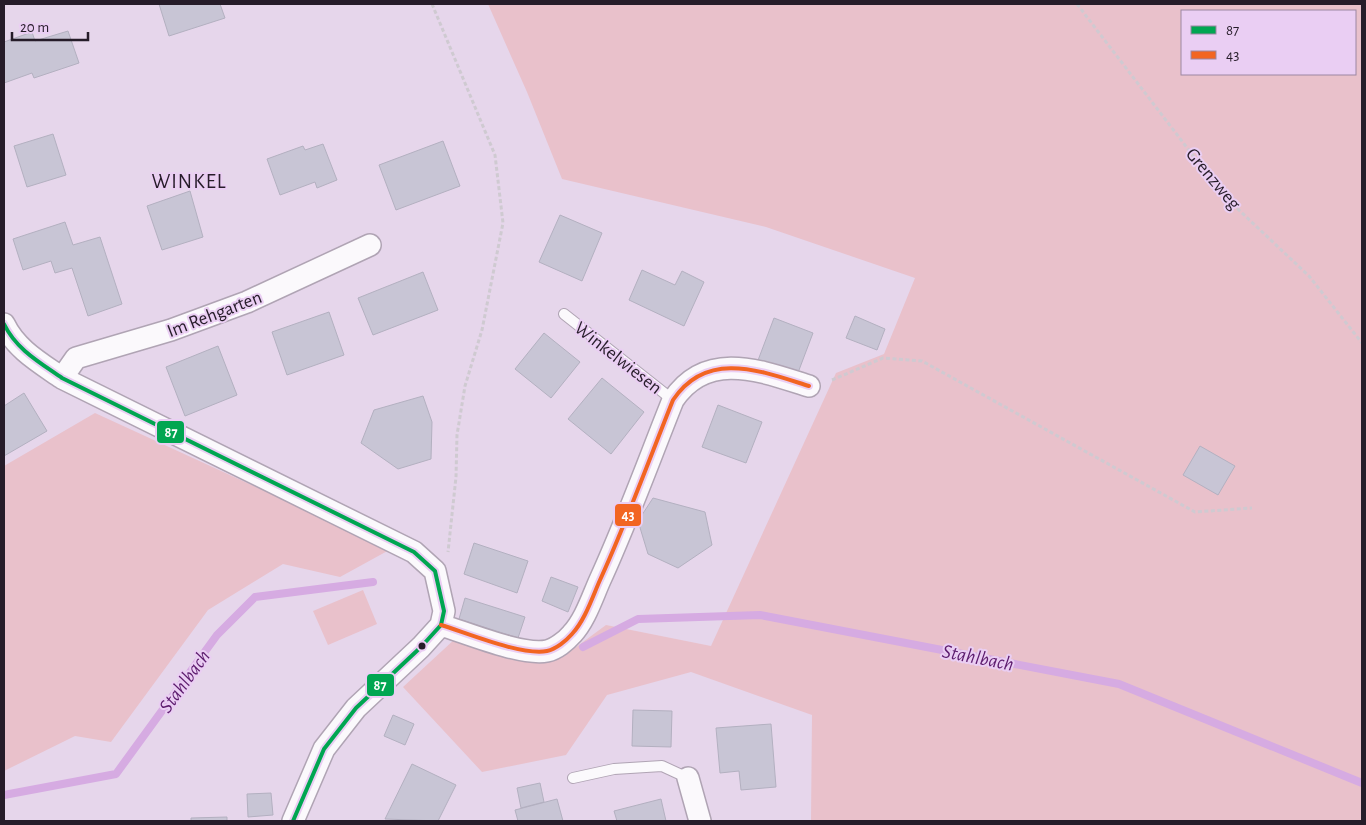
<svg xmlns="http://www.w3.org/2000/svg" width="1366" height="825" viewBox="0 0 1366 825" font-family="'Alegreya Sans',sans-serif">
<style>
.green{fill:#e9c1cb;fill-rule:evenodd}
.lines{fill:none;stroke-linecap:round;stroke-linejoin:round}
.stream{stroke:#d6abe2;stroke-width:8}
.building{fill:#c8c5d5;stroke:#b3b0c0}
.lane-casing{stroke:#b0a4b4;stroke-width:12}
.street-casing{stroke:#b0a4b4;stroke-width:24}
.path{stroke:#cfcad1;stroke-width:3;stroke-dasharray:4 2.5;stroke-linecap:butt}
.lane{stroke:#fbf9fc;stroke-width:10}
.street{stroke:#fbf9fc;stroke-width:21}
.bus-1-casing{stroke:#eacef3;stroke-width:8}
.bus-2-casing{stroke:#eacef3;stroke-width:8}
.bus-1{stroke:#00a651;stroke-width:4}
.bus-2{stroke:#f26522;stroke-width:4}
.bus-dot{fill:#261c29;stroke:#eacef3;stroke-width:2}
.labels{text-anchor:middle;stroke-width:4;stroke-linejoin:round;paint-order:stroke}
.street-label{font-size:19px;fill:#261c29;stroke:#eacef3}
.water-label{font-size:20px;font-style:italic;fill:#5c1b6d;stroke:#eacef3}
.quarter-label{font-size:21px;letter-spacing:1px;fill:#261c29;stroke:#eacef3}
.line-badge{stroke:#eacef3;stroke-width:2}
.badge-label{font-size:14px;text-anchor:middle;font-weight:bold;fill:#fff}
</style>
<rect width="100%" height="100%" fill="#e6d6eb"/>
<!-- green -->
<path class="green" d="M 488,4 L 1362,4 L 1362,821 L 811,821 L 812,715 L 691,672 L 607,695 L 566,755 L 482,772 L 403,687 L 456,638 L 529,660 L 564,656 L 606,625 L 711,646 L 836,373 L 884,354 L 915,278 L 766,227 L 562,179 L 527,92 ZM 1182,11 L 1355,11 L 1355,74 L 1182,74 Z
M 95,413 L 391,549 L 340,577 L 283,564 L 208,610 L 111,742 L 75,736 L 4,771 L 4,466 Z
M 363,590 L 377,624 L 328,645 L 313,611 Z"/>
<g class="lines">
<!-- stream -->
<path class="stream" d="M 583,647 L 638,619 L 760,615 L 1119,684 L 1362,783
M 4,795 L 116,774 L 217,635 L 255,597 L 373,582"/>
</g>
<!-- building -->
<path class="building" d="M 159,4 L 220,4 L 225,18 L 169,36 Z
M 68,31 L 79,63 L 34,78 L 32,73 L 4,83 L 4,42 L 32,32 L 35,41 Z
M 53,134 L 66,175 L 27,187 L 14,146 Z
M 443,141 L 460,186 L 396,210 L 379,165 Z
M 323,144 L 337,180 L 317,188 L 315,182 L 280,195 L 267,159 L 303,146 L 305,150 Z
M 190,191 L 203,237 L 162,250 L 147,206 Z
M 560,215 L 602,233 L 582,281 L 539,262 Z
M 65,222 L 73,245 L 100,237 L 122,304 L 88,316 L 72,268 L 55,273 L 51,261 L 23,270 L 13,239 Z
M 642,270 L 675,285 L 682,271 L 704,282 L 684,326 L 629,300 Z
M 423,272 L 438,310 L 373,335 L 358,298 Z
M 329,312 L 344,355 L 287,375 L 272,332 Z
M 855,316 L 885,329 L 877,350 L 846,338 Z
M 774,318 L 813,333 L 796,378 L 757,363 Z
M 544,333 L 580,362 L 551,398 L 515,369 Z
M 218,346 L 237,395 L 185,416 L 166,367 Z
M 602,378 L 644,412 L 611,454 L 568,419 Z
M 24,393 L 47,431 L 4,456 L 4,406 Z
M 423,396 L 432,422 L 431,459 L 398,469 L 361,443 L 374,410 Z
M 718,405 L 762,422 L 746,463 L 702,447 Z
M 1200,446 L 1235,466 L 1218,495 L 1183,475 Z
M 653,498 L 705,512 L 712,545 L 678,568 L 648,554 L 638,521 Z
M 474,543 L 528,561 L 517,593 L 464,574 Z
M 551,577 L 578,587 L 568,612 L 542,601 Z
M 465,598 L 525,617 L 518,638 L 459,619 Z
M 633,710 L 672,711 L 671,747 L 632,746 Z
M 393,715 L 414,724 L 405,745 L 384,736 Z
M 771,724 L 776,787 L 741,790 L 739,771 L 720,773 L 716,728 Z
M 412,764 L 456,785 L 438,821 L 385,819 Z
M 540,783 L 544,802 L 521,808 L 517,788 Z
M 271,793 L 273,815 L 248,817 L 247,794 Z
M 557,799 L 563,821 L 518,821 L 515,810 Z
M 661,799 L 666,821 L 617,821 L 614,811 Z
M 227,817 L 227,821 L 191,821 L 191,818 Z"/>
<g class="lines">
<defs>
<path id="lane" d="M 564,314 L 673,400
M 573,778 L 614,769 L 662,766 L 688,778"/>
<path id="street" d="M 4,324 C 16,349 39,362 62,378 L 414,552 L 435,571 L 444,611 L 441,625 L 421,647 L 356,708 L 324,749 L 293,821
M 62,378 L 76,358 L 171,330 L 247,302 L 370,245
M 441,625 C 467,633 522,656 547,651 C 556,649 566,641 572,634 C 585,620 592,598 600,580 C 627,521 649,460 673,400 C 707,349 761,371 809,386
M 688,778 L 700,821"/>
</defs>
<!-- lane casing -->
<use href="#lane" class="lane-casing"/>
<!-- street casing -->
<use href="#street" class="street-casing"/>
<!-- path -->
<path class="path" d="M 432,4 L 495,155 L 503,223 L 482,330 L 465,386 L 457,435 L 456,477 L 448,552
M 1077,4 L 1224,196 L 1309,276 L 1362,343
M 832,380 L 883,358 L 922,361 L 1195,512 L 1252,508"/>
<!-- lane -->
<use href="#lane" class="lane"/>
<!-- street -->
<use href="#street" class="street"/>
<defs>
<path id="bus-1" d="M 4,324 C 16,349 39,362 62,378 L 414,552 L 435,571 L 444,611 L 441,625 L 421,647 L 356,708 L 324,749 L 293,821"/>
<path id="bus-2" d="M 441,625 C 467,633 522,656 547,651 C 556,649 566,641 572,634 C 585,620 592,598 600,580 C 627,521 649,460 673,400 C 707,349 761,371 809,386"/>
</defs>
<!-- bus-1 casing -->
<use href="#bus-1" class="bus-1-casing"/>
<!-- bus-2 casing -->
<use href="#bus-2" class="bus-2-casing"/>
<!-- bus-1 -->
<use href="#bus-1" class="bus-1"/>
<!-- bus-2 -->
<use href="#bus-2" class="bus-2"/>
</g>
<!-- markers -->
<circle class="bus-dot" cx="422" cy="646" r="4.5"/>
<g class="labels">
<!-- street labels -->
<g class="street-label">
<text transform="translate(1214 178) rotate(50)" y="7">Grenzweg</text>
<text transform="translate(214 313) rotate(-21)" y="7">Im Rehgarten</text>
<text transform="translate(619 357) rotate(38)" y="7">Winkelwiesen</text>
</g>
<!-- water labels -->
<g class="water-label">
<text transform="translate(978 657) rotate(11)" y="7">Stahlbach</text>
<text transform="translate(184 681) rotate(-54)" y="7">Stahlbach</text>
</g>
<!-- quarter labels -->
<g class="quarter-label">
<text x="189" y="188">WINKEL</text>
</g>
</g>
<g class="line-badge">
<rect x="156" y="420" width="29" height="24" rx="5" fill="#00a651"/>
<rect x="614" y="503" width="28" height="24" rx="5" fill="#f26522"/>
<rect x="366" y="673" width="29" height="24" rx="5" fill="#00a651"/>
</g>
<g class="badge-label">
<text x="171" y="437">87</text>
<text x="628" y="520">43</text>
<text x="380" y="690">87</text>
</g>
<!-- border -->
<rect width="1366" height="825" fill="none" stroke="#261c29" stroke-width="10"/>
<!-- legend -->
<rect x="1181" y="10" width="175" height="65" fill="#eacef3" stroke="#9c87a2"/>
<rect x="1191" y="26" width="25" height="8" fill="#00a651" stroke="#9c87a2"/>
<text x="1226" y="35" font-size="15" fill="#261c29">87</text>
<rect x="1191" y="51" width="25" height="8" fill="#f26522" stroke="#9c87a2"/>
<text x="1226" y="60" font-size="15" fill="#261c29">43</text>
<!-- scale -->
<path d="M12 32v8h76v-8" fill="none" stroke="#261c29" stroke-width="2.5"/>
<text x="20" y="32" font-size="15" fill="#261c29" stroke="#eacef3" stroke-width="4" paint-order="stroke">20 m</text>
</svg>
